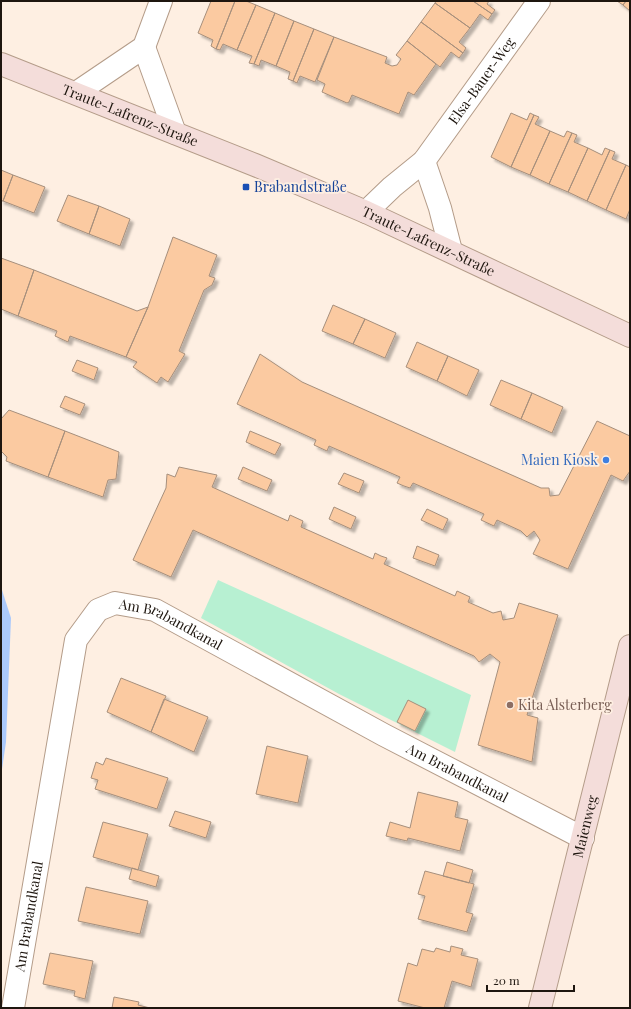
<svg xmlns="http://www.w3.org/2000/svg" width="631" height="1009" viewBox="0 0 631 1009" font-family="'Playfair Display',serif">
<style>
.green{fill:#b7f0d2}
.water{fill:#abc9fb}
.building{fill:#fbcaa1;stroke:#a68f7c;filter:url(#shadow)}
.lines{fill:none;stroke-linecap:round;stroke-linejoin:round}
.street-casing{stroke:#b49c89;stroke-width:24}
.secondary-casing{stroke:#b49c89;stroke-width:24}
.street{stroke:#fff;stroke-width:22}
.secondary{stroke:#f4ddda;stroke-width:22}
.transit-dot{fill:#1a4fb4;stroke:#feefe2;stroke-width:1.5}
.shop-dot{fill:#3f7fe0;stroke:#feefe2;stroke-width:1.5}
.education-dot{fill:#8d6e63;stroke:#feefe2;stroke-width:1.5}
.labels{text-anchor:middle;stroke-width:3.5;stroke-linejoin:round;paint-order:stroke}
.street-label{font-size:14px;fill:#1e160f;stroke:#feefe2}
.transit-label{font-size:14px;fill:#164399;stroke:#feefe2;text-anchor:start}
.shop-label{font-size:14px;fill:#366cbe;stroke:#feefe2;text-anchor:end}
.education-label{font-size:14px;fill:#785e54;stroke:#feefe2;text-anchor:start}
</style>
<defs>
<filter id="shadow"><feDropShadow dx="3.5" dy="3.5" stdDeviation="1" flood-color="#0004"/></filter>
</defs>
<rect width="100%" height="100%" fill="#feefe2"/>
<!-- green -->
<path class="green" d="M 218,580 L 471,695 L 455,752 L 339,694 L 201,618 Z"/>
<!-- water -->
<path class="water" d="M 1,587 L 11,618 L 6,742 L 1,776 Z"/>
<!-- building -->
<path class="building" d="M 211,1 L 235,1 L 216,49 L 211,46 L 213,40 L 198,33 Z
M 235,1 L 246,1 L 256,5 L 237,50 L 223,44 L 220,50 L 216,49 Z
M 436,1 L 473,1 L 492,14 L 488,20 L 480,14 L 470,28 L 435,3 Z
M 473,1 L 489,1 L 487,4 L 495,10 L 492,14 Z
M 617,1 L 626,1 L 623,5 Z
M 626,1 L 630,1 L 630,11 L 623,5 Z
M 435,3 L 470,28 L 459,42 L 466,48 L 463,53 L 421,22 Z
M 256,5 L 275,13 L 254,64 L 249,63 L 252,56 L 237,50 Z
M 275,13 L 294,21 L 276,66 L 261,60 L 259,66 L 254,64 Z
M 294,21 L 314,29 L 293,81 L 288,79 L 290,72 L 276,66 Z
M 421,22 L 463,53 L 459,58 L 451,52 L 440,67 L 407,41 Z
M 314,29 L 334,37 L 315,82 L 300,76 L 297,83 L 293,81 Z
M 334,37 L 387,57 L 385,63 L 392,66 L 397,65 L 401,59 L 396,55 L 407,41 L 436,64 L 414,95 L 408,92 L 399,114 L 352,95 L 349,102 L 347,103 L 322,92 L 325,84 L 317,80 Z
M 511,113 L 527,120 L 530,113 L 534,115 L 511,167 L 491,157 Z
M 534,115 L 539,117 L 535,124 L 550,131 L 530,175 L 511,167 Z
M 550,131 L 564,137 L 567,131 L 572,133 L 549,184 L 530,175 Z
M 572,133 L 577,135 L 574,142 L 588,148 L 568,192 L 549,184 Z
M 588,148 L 602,155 L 605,148 L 610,150 L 587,201 L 568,192 Z
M 610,150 L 615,152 L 612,159 L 626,165 L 606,210 L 587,201 Z
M 626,165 L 630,167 L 630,209 L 626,219 L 606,210 Z
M 1,170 L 13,175 L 3,201 L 1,201 Z
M 13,175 L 45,187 L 34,213 L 3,201 Z
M 68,195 L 99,206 L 89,234 L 57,221 Z
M 99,206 L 130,219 L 120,246 L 89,234 Z
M 173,237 L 217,255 L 209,276 L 215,278 L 212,285 L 204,290 L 179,351 L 185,354 L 168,382 L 161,377 L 157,383 L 133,367 L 137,362 L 126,357 L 148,307 Z
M 1,258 L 34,270 L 18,316 L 1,309 Z
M 34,270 L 137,311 L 148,307 L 126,357 L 70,336 L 68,342 L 55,336 L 57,331 L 18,316 Z
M 333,305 L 365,319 L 353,344 L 322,331 Z
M 365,319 L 396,333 L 385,358 L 353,344 Z
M 417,342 L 448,356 L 437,381 L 406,367 Z
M 260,354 L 302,382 L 541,488 L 549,488 L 550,496 L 559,495 L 597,421 L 630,436 L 630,471 L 623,481 L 611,475 L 568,569 L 533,554 L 540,540 L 534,531 L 527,537 L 521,531 L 497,520 L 494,526 L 481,520 L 484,514 L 413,483 L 410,488 L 404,486 L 397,483 L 400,477 L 329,446 L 327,451 L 314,445 L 316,440 L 237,404 Z
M 448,356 L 479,370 L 467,396 L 437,381 Z
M 77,360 L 98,368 L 94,380 L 72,371 Z
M 501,380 L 532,393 L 521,419 L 490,405 Z
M 532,393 L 563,407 L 552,433 L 521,419 Z
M 65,396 L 85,404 L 80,415 L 60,407 Z
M 9,410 L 65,431 L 48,477 L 6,461 L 7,457 L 1,451 L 1,419 Z
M 65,431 L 119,452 L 116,479 L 108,480 L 103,497 L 48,477 Z
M 250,431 L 281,444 L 275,455 L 246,442 Z
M 179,467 L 217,475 L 212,487 L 288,521 L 290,515 L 303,521 L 301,527 L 373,559 L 375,553 L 381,556 L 387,558 L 384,564 L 455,596 L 457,591 L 470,597 L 468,602 L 493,613 L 501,611 L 503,620 L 514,618 L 519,603 L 558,615 L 527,715 L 538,718 L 532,762 L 478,745 L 500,662 L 490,654 L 479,662 L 474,656 L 193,530 L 171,577 L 133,560 L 166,488 L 167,474 L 175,477 Z
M 243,467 L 272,480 L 267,491 L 238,479 Z
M 344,473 L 364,481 L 359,493 L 338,484 Z
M 334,507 L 356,517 L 351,529 L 329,519 Z
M 427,509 L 448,519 L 443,530 L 421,520 Z
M 417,546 L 439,555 L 435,566 L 413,558 Z
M 121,678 L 166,696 L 151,732 L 107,712 Z
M 164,699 L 208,717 L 194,752 L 151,732 Z
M 408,700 L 426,709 L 415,731 L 397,722 Z
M 267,746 L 308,756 L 298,803 L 256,794 Z
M 106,758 L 168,778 L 157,809 L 95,789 L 98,780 L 91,778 L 96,762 L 103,765 Z
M 418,792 L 458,802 L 455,817 L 468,820 L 460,851 L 408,838 L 407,841 L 386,836 L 390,822 L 410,828 Z
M 175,811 L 211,822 L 206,838 L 169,826 Z
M 103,822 L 148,834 L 138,870 L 93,857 Z
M 447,862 L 473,870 L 469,883 L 443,876 Z
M 132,868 L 159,876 L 156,887 L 129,879 Z
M 425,871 L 474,884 L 466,912 L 473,914 L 467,932 L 418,919 L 425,896 L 418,894 Z
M 86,887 L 148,901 L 140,934 L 78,921 Z
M 451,946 L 463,949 L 461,955 L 478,959 L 471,987 L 452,981 L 444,1008 L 425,1008 L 398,1001 L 408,963 L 417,966 L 422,949 L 434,952 L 436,948 L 450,952 Z
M 50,953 L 93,961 L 85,999 L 74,996 L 75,991 L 43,984 Z
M 114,997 L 139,1002 L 138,1005 L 150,1008 L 112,1008 Z"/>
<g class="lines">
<defs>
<g id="street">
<path d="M 144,47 L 175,133"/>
<path d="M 76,93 L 144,47 L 161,1"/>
<path d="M 424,161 L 440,208 L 451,251"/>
<path id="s1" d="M 366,212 L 392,187 L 424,161 L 539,1"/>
<path id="s2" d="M 13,1008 L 76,640 L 98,610 L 115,603 L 155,610 L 384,735 L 583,838"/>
</g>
<g id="secondary">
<path id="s3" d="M 1,64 L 255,165 L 366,212 L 630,336"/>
<path id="s4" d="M 540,1008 L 630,646"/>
</g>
</defs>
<!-- street casing -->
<use href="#street" class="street-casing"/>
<!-- secondary casing -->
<use href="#secondary" class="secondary-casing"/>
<!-- street -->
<use href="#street" class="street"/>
<!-- secondary -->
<use href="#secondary" class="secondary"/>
</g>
<!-- markers -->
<rect class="transit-dot" x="242" y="183" width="8" height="8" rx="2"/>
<circle class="shop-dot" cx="606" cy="460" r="4"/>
<circle class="education-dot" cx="510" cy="705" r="4"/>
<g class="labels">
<!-- street labels -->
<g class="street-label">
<text dy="5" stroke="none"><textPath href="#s1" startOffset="176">Elsa-Bauer-Weg</textPath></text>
<text dy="5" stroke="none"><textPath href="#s3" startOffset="139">Traute-Lafrenz-Straße</textPath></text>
<text dy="5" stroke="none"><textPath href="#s3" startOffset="463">Traute-Lafrenz-Straße</textPath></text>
<text dy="5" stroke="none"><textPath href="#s2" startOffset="489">Am Brabandkanal</textPath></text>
<text dy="5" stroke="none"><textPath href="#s2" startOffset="813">Am Brabandkanal</textPath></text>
<text dy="5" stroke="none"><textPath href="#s4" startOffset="187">Maienweg</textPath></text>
<text dy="5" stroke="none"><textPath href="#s2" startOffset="93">Am Brabandkanal</textPath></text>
</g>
<!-- transit labels -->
<g class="transit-label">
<text x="254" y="192">Brabandstraße</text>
</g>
<!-- shop labels -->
<g class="shop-label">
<text x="598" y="465">Maien Kiosk</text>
</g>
<!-- education labels -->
<g class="education-label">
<text x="518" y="710">Kita Alsterberg</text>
</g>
</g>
<!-- border -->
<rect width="631" height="1009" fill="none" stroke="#1e160f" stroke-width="4"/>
<!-- scale -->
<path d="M487 985v6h87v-6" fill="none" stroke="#1e160f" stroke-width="2"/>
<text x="493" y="985" font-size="12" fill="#1e160f" stroke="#feefe2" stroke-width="3" paint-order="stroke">20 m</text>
</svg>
